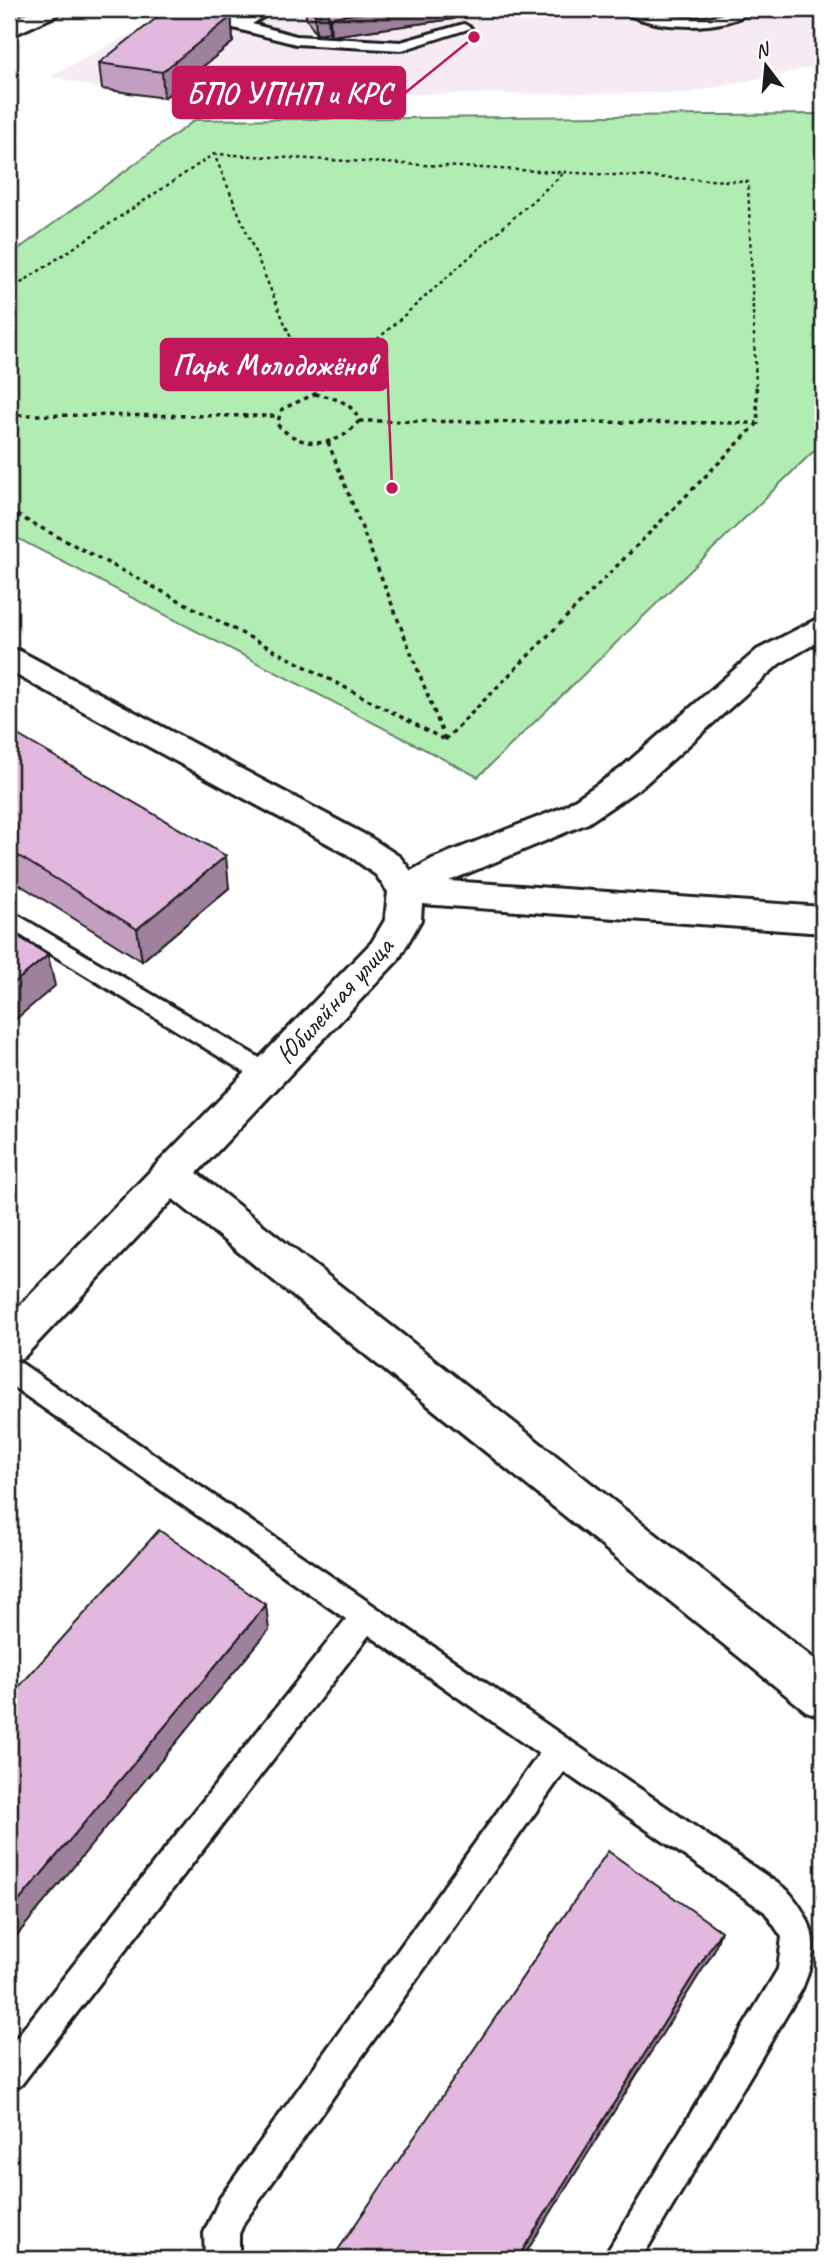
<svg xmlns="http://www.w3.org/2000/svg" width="832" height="2268" viewBox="0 0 832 2268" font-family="Caveat,sans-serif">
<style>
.built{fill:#f6eaf5}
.green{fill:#b1edb3;stroke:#668468;stroke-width:2}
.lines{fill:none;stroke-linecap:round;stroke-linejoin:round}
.lane-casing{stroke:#1c1c1c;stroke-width:6}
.street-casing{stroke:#1c1c1c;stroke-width:6}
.secondary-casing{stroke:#1c1c1c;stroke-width:6}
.path-far1{stroke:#1c1c1c;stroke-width:2.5;stroke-dasharray:3.5 3.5;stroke-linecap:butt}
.path{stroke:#1c1c1c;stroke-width:3.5;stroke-dasharray:4.5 4.5;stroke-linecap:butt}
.lane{fill:#fff;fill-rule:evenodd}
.street{fill:#fff;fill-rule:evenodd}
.secondary{fill:#fff;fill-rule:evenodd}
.wall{fill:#c29ec0;stroke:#1c1c1c;stroke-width:2}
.shaded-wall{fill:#9e819c;stroke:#1c1c1c;stroke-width:2}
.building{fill:#e2b8df;stroke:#1c1c1c;stroke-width:2}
.labels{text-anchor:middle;stroke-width:6;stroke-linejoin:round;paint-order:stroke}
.street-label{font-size:28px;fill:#1c1c1c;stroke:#fff}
.leader{fill:none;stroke:#c2185b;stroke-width:2.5}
.callout-dot{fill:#c2185b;stroke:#fff;stroke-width:2.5}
.callout{fill:#c2185b;stroke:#c2185b;stroke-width:2.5}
.callout-label{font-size:30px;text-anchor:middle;font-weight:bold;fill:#fff}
</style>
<rect width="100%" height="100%" fill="#fff"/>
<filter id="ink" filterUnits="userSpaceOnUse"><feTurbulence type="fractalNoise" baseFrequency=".0143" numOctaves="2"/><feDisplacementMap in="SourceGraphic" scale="14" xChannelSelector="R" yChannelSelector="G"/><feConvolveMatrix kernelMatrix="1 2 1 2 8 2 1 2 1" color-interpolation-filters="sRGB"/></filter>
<g filter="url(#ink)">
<!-- built -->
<path class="built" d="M 178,9 L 823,9 L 823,65 L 688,93 L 166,95 L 98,88 L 51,76 Z"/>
<!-- green -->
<path class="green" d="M 818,114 L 823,195 L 823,442 L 478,777 L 9,534 L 9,256 L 195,120 Z"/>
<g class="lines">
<defs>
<path id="lane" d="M 159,9 L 184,9 L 238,20 L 259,9 L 276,9 L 252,24 L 296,36 L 401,42 L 464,24 L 471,28 L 402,50 L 296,44 Z
M 620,9 C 647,8 671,19 698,18 C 718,18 734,8 753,9 C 729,33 644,30 620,9 Z
M 9,910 L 275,1067 L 279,1074 L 275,1081 L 267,1083 L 259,1081 L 9,928 Z
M 9,1358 L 18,1361 L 787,1890 C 817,1925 820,1947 802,1989 L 641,2259 L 603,2259 L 778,1969 L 782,1937 L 765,1912 L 564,1772 L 244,2222 L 239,2234 L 239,2259 L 205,2259 L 204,2233 L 220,2198 L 539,1754 L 369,1635 L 21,2085 L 9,2090 L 9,2047 L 346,1619 L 9,1384 Z"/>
<path id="street" d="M 823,616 L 823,639 L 779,664 L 644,785 L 588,823 L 449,881 L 823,907 L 823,933 L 422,904 L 421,920 L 398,960 L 197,1173 L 823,1666 L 823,1717 L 806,1711 L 173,1199 L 24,1357 L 9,1362 L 9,1317 L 372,942 L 385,920 L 388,892 L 376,875 L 347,854 L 9,671 L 9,648 L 20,651 L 371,838 L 400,857 L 411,871 L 432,859 L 564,807 L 620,769 L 757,650 Z"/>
<path id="secondary" d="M 35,9 L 62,9 L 59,14 L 9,37 L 9,22 Z"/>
</defs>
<!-- lane casing -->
<use href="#lane" class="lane-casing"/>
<!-- street casing -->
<use href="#street" class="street-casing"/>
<!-- secondary casing -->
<use href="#secondary" class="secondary-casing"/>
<!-- path-far1 -->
<path class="path-far1" d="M 214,154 L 748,182 L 756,386
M 9,291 L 214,154 L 311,386
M 325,386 L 566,171"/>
<!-- path -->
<path class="path" d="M 311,384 L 315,394 L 327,384
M 315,394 C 334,398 352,401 359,421 C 338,449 300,450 277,424 L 282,409 Z
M 9,415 L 278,416
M 359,421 L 757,423
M 328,442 L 445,739
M 9,511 L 445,740
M 445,740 L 758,423 L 756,384"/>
<!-- lane -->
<use href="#lane" class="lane"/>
<!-- street -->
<use href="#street" class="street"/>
<!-- secondary -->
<use href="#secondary" class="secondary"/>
</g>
<!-- wall -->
<path class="wall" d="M 306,9 L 454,9 L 454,19 L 331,36 L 329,32 L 316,34 L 306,18 Z
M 202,10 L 231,10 L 233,42 L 164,98 L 102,89 L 99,63 Z
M 9,730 L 229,888 L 142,961 L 9,878 Z"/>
<!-- shaded-wall -->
<path class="shaded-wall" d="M 395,9 L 454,9 L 454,19 L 331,36 L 330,17 Z
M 231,10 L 233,42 L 164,98 L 162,72 Z
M 328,14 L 329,32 L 316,34 L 315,15 Z
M 226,856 L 229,888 L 142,961 L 137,929 Z
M 48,955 L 55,986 L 9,1025 L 9,987 Z
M 266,1605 L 269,1630 L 9,1945 L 9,1913 Z
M 721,1931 L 714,1951 L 522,2259 L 517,2259 Z"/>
<!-- building -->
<path class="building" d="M 168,9 L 196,9 L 202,10 L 204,9 L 226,9 L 231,10 L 225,15 L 231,17 L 162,72 L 99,63 Z
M 311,9 L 395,9 L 330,17 L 328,14 L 315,15 Z
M 9,730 L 226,856 L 137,929 L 9,850 Z
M 9,931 L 48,955 L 9,987 Z
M 159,1530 L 266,1605 L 9,1913 L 9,1698 Z
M 608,1851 L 721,1931 L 517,2259 L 332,2259 Z"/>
</g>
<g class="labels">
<!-- street labels -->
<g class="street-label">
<text transform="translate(334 1000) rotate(-48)" y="10">Юбилейная улица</text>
</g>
</g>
<!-- callouts -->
<path class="leader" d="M474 37L405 93M392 488L387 364"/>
<g class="callout-dot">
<circle cx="474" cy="37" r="7"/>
<circle cx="392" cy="488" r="7"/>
</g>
<g class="callout">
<rect x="173" y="67" width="232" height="51" rx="7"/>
<rect x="161" y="339" width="226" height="51" rx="7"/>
</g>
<g class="callout-label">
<text x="289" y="103">БПО УПНП и КРС</text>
<text x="274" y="375">Парк Молодожёнов</text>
</g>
<!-- margin -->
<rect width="832" height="2268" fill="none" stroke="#fff" stroke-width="35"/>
<rect x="18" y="18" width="797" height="2233" fill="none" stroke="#1c1c1c" stroke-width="2.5" filter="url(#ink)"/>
<!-- north arrow -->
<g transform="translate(766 66) rotate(344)" stroke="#ffffff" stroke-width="5" paint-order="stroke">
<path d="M0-5L12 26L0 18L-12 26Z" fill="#1c1c1c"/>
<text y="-10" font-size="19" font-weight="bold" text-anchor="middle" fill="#1c1c1c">N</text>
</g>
</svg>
